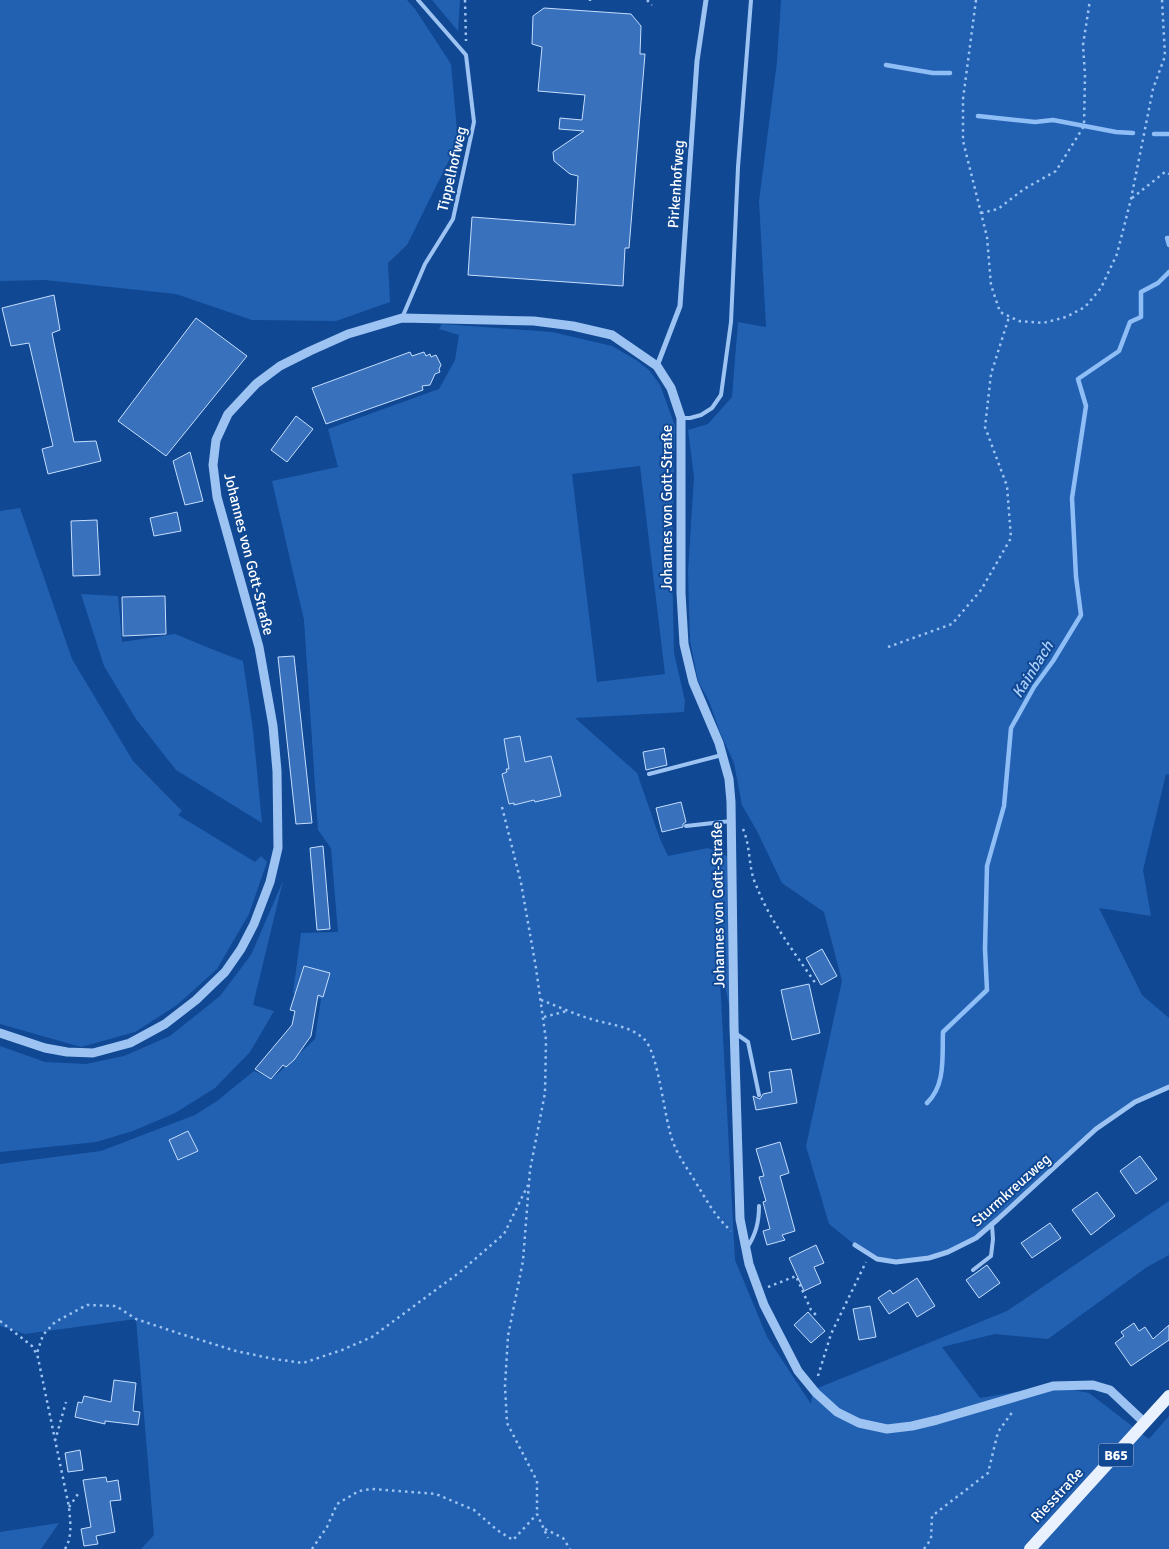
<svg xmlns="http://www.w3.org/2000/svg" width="1169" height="1549" viewBox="0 0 1169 1549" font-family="Signika,sans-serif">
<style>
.green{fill:#2261b2;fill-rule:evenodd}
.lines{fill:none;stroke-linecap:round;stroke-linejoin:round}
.stream{stroke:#8fbef7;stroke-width:4.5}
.building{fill:#3971bc;stroke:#c5defe}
.path{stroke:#9dc3f3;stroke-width:2.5;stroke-dasharray:2.5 4;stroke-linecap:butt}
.service{stroke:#9dc3f3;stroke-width:4}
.minor{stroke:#9dc3f3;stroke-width:5}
.tertiary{stroke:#9dc3f3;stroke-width:9}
.primary{stroke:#e9f1ff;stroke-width:12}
.labels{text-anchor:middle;stroke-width:4;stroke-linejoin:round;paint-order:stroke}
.shield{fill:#104893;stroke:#b7c8df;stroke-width:1}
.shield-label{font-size:14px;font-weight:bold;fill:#fff}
.street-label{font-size:15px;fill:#fff;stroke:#104893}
.water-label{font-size:16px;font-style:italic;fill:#a9cdfa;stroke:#104893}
</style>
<rect width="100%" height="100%" fill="#104893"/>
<!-- green -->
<path class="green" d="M 0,0 L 407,0 L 415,9 L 451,64 L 458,142 L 407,245 L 388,263 L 390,302 L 336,321 L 252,320 L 176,294 L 45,280 L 0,281 Z
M 432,0 L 460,0 L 458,31 Z
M 781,0 L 1169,0 L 1169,775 L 1166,774 L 1143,870 L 1151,916 L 1099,908 L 1142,995 L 1169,1018 L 1169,1087 L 1135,1102 L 1108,1120 L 976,1238 L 929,1258 L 896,1262 L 877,1259 L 855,1245 L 829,1224 L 806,1146 L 842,981 L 824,912 L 782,883 L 757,831 L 742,805 L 734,763 L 719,730 L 709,701 L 698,681 L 690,641 L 688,572 L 694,477 L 688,430 L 708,424 L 732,397 L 738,322 L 766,327 L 759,201 L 777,62 Z
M 442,324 L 552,332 L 612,346 L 636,360 L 649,370 L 660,385 L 675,426 L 672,562 L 674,653 L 685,701 L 684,712 L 575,718 L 637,773 L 660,839 L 668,856 L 708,848 L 731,858 L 734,1026 L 719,961 L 735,1260 L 767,1337 L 811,1404 L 813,1390 L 1007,1311 L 1169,1201 L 1169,1255 L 1147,1267 L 1048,1339 L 995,1334 L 942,1347 L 980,1398 L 1053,1386 L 1089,1393 L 1149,1439 L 1169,1416 L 1169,1549 L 141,1549 L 154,1535 L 136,1319 L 25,1334 L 0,1326 L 0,1164 L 101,1151 L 195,1115 L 217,1101 L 254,1071 L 272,1079 L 315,1039 L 321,999 L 293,993 L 301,933 L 338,932 L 331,848 L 318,830 L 304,620 L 272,481 L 338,467 L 328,429 L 439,389 L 455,360 L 459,335 L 439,329 ZM 640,466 L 665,674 L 597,682 L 572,474 ZM 551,756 L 560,796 L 535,802 L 534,800 L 515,804 L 514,803 L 509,804 L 502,774 L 507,772 L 506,769 L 531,761 Z
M 20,508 L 72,659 L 133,761 L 182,811 L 178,815 L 255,862 L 261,856 L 267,862 L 249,914 L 217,969 L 177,1005 L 135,1032 L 81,1047 L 0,1024 L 0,511 Z
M 81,594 L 118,596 L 122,642 L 175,634 L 219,652 L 243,661 L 253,730 L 262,823 L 176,770 L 136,719 L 104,666 Z
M 283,881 L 253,1005 L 274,1011 L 250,1052 L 215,1088 L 175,1113 L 133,1131 L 96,1142 L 0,1152 L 0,1046 L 45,1062 L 86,1064 L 124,1056 L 170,1036 L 220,996 L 251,955 Z
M 59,1523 L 41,1549 L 0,1549 L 0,1532 Z"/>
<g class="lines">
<!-- stream -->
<path class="stream" d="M 886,65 L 933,73 L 950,73
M 978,116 L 1035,122 L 1053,120 L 1116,132 L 1133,133
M 1154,134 L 1169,134
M 1169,238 L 1167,238 L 1169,245
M 927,1103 C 946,1085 942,1056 943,1032 L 987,990 L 985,949 L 987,866 L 1004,806 L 1011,728 L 1034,687 L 1053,661 L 1081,615 L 1076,577 L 1072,498 L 1086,406 L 1078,379 L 1119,351 L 1130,322 L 1141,317 L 1141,292 L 1158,283 L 1169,272"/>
</g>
<!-- building -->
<path class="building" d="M 544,8 L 631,14 L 641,26 L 640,54 L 645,54 L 629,248 L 625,248 L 623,286 L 468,275 L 472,217 L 575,225 L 578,176 L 570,174 L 554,161 L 553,152 L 584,131 L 559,129 L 560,118 L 582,120 L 585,95 L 538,91 L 542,47 L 532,44 L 533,16 Z
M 54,295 L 60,330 L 52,333 L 74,442 L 96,441 L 101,461 L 48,474 L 42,449 L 53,446 L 29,343 L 11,346 L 2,308 Z
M 196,318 L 247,356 L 166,456 L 118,421 Z
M 410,352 L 412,356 L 424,352 L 426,356 L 430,354 L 431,357 L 436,355 L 441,365 L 439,369 L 440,372 L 435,374 L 430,385 L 422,386 L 423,390 L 326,424 L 312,388 Z
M 296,416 L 313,429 L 287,462 L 271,450 Z
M 190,452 L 203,501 L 185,505 L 173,461 Z
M 177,512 L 181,531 L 154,536 L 150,518 Z
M 97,520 L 100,575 L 73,576 L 71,521 Z
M 165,596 L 166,634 L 123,636 L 122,597 Z
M 294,656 L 312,823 L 296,824 L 278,657 Z
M 520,736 L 525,762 L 551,756 L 561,796 L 535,802 L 534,800 L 514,805 L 514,803 L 509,804 L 502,774 L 507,772 L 506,769 L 509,769 L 504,739 Z
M 664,748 L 667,765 L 646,770 L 643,752 Z
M 681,802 L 686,822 L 683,824 L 683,827 L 662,832 L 656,808 Z
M 323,846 L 330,929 L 317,930 L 310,848 Z
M 822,949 L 837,976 L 821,985 L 806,958 Z
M 304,966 L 330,973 L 323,997 L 318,995 L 311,1036 L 294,1060 L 286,1067 L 283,1065 L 271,1079 L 255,1069 L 292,1025 L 295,1011 L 290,1010 Z
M 809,984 L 820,1033 L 792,1040 L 781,990 Z
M 791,1069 L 797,1103 L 756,1110 L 753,1096 L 760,1099 L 763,1094 L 772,1092 L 769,1072 Z
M 188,1131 L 198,1151 L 178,1160 L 169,1140 Z
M 780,1142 L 789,1173 L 780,1176 L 795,1231 L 782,1235 L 785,1240 L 767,1245 L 763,1231 L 770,1229 L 763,1202 L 766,1201 L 759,1177 L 764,1176 L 756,1149 Z
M 1140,1156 L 1157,1179 L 1136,1194 L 1120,1171 Z
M 1097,1192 L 1115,1216 L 1091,1235 L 1072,1210 Z
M 1050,1223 L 1061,1238 L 1032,1258 L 1021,1243 Z
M 816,1245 L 824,1263 L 814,1267 L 821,1283 L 804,1291 L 789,1258 Z
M 987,1265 L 1000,1283 L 979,1298 L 966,1280 Z
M 917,1278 L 935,1306 L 917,1317 L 908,1302 L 889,1314 L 878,1298 L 890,1290 L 893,1294 Z
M 870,1306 L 876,1337 L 859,1340 L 853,1309 Z
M 808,1312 L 825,1331 L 811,1343 L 794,1325 Z
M 1134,1323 L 1139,1331 L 1145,1327 L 1153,1339 L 1169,1325 L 1169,1340 L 1131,1366 L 1115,1343 L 1124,1336 L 1121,1332 Z
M 114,1380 L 136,1383 L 133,1411 L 140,1412 L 138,1425 L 105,1421 L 105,1424 L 75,1417 L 78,1402 L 82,1403 L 84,1396 L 111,1402 Z
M 80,1450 L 83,1470 L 68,1472 L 65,1453 Z
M 106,1477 L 107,1482 L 118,1480 L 121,1500 L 110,1501 L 115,1532 L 96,1536 L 98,1544 L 84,1546 L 81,1529 L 91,1527 L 83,1480 Z"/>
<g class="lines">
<!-- path -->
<path class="path" d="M 465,0 L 466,41
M 647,0 L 652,5
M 976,0 L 963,99 L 963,141 L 987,237 L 991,285 L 1000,312 L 1019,321 L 1043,323 L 1066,317 L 1085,307 L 1101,288 L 1117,254 L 1131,199 L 1153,89 L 1165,56 L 1162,0
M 590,1 L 590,0
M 1132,198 L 1165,172 L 1169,174
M 981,213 L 998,209 L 1024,189 L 1056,171 L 1084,126 L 1085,75 L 1083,45 L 1090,0
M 888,647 L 952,624 L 981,590 L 1011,538 L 1007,486 L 985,427 L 991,374 L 1009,317
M 502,807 L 521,883 L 536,968 L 546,1040 L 545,1093 L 530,1170 L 523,1261 L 508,1336 L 505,1386 L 507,1423 L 537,1481 L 537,1514 L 548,1538
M 743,829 C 751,847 748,868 756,885 C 770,921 794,952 816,984
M 541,1000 C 557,1006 574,1014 591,1019 C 609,1025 629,1025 644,1039 C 659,1053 664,1119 673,1142 C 678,1156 687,1168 695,1181 C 707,1201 714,1215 731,1231
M 544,1017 L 567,1011
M 768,1287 L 796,1276 L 811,1310 L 816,1315
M 0,1321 L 32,1346 L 36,1353
M 818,1376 L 831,1334 L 866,1262
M 55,1441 L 66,1402
M 69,1507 L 78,1494
M 545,1529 L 563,1538 L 570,1549
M 65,1549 C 73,1536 70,1521 69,1507 L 37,1353 L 43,1335 L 55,1322 L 87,1305 L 116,1306 L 136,1319 L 181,1334 L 236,1351 L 274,1359 L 303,1363 L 342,1350 L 372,1337 L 460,1272 L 504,1234 L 528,1185
M 312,1549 L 327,1527 L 337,1504 L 359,1491 L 371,1489 L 436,1494 L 474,1510 L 497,1530 L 513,1540 L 537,1514
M 924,1549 L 931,1539 L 932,1516 L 988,1473 L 998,1432 L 1013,1411"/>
<!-- service -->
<path class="service" d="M 402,318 L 425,264 L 453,219 L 474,122 L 466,55 L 418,0
M 681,418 L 690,418 L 701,415 L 712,408 L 721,395 L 731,322 L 738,167 L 751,0
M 649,774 L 722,755
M 686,826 L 731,821
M 735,1033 L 748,1042 L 759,1095
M 747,1248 C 756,1234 759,1222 759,1206
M 973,1270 L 991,1256 L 993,1239 L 992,1225"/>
<!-- minor -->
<path class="minor" d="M 657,366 L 680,306 L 697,61 L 706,0
M 855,1245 L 877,1259 L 896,1262 L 929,1258 L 948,1252 L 976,1238 L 998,1219 L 1096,1129 L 1135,1102 L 1169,1087"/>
<!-- tertiary -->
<path class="tertiary" d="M 0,1033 L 45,1048 L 67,1052 L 93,1053 L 130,1043 L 165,1024 L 196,1000 L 225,972 L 241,949 L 254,924 L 270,882 L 278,848 L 277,771 L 273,726 L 259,647 L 217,497 L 213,465 L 216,440 L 228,414 L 256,384 L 280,366 L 310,351 L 348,334 L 402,318 L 534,321 L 573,326 L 612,335 L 657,366 L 671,388 L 681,418 L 681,593 L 684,644 L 693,682 L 719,743 L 729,779 L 731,802 L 734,1026 L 740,1219 L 749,1264 L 764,1305 L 798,1371 L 816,1393 L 837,1412 L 859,1423 L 887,1429 L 912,1426 L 937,1420 L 1053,1386 L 1093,1385 L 1110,1390 L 1145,1423"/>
<!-- primary -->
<path class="primary" d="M 1030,1549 L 1169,1396"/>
</g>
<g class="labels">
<!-- shield labels -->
<rect class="shield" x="1098.5" y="1443.5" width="35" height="23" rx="4"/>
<g class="shield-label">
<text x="1116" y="1460">B65</text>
</g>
<!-- street labels -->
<g class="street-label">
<text transform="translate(452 169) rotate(-77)" y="5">Tippelhofweg</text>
<text transform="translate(676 184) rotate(-86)" y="5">Pirkenhofweg</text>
<text transform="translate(667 508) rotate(-90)" y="5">Johannes von Gott-Straße</text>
<text transform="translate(249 554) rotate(76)" y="5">Johannes von Gott-Straße</text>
<text transform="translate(718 905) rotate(-91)" y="5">Johannes von Gott-Straße</text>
<text transform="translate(1011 1190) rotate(-42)" y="5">Sturmkreuzweg</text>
<text transform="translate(1057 1495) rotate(-47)" y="5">Riesstraße</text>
</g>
<!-- water labels -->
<g class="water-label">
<text transform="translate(1032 669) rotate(-58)" y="6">Kainbach</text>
</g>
</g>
</svg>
